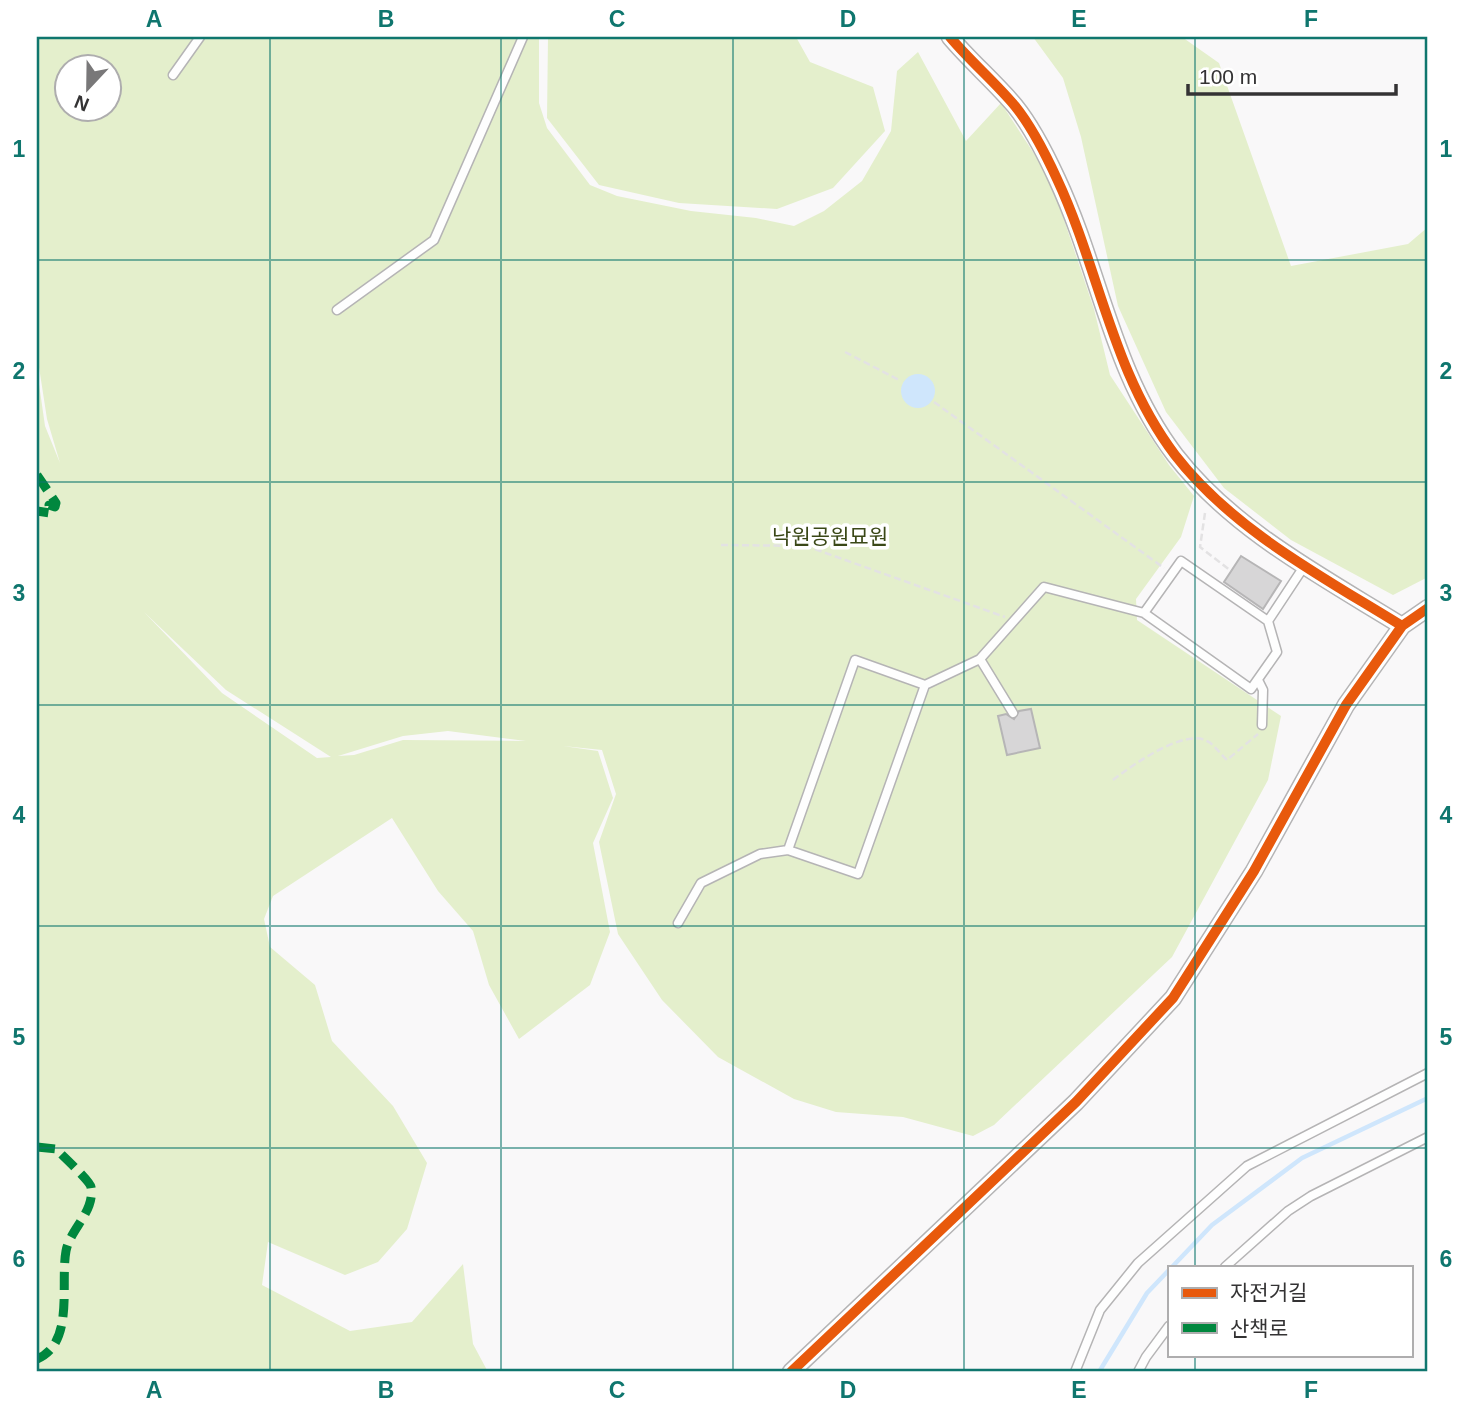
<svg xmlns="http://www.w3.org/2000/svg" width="1465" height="1409" viewBox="0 0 1465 1409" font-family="Arial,'Noto Sans KR',sans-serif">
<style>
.green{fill:#e4efcc;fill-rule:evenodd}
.water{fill:#cfe6fc}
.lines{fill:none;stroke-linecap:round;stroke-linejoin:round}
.stream{stroke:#cfe6fc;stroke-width:4.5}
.building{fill:#d7d6d7;stroke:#b6b5b6;stroke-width:2}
.service-casing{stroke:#b5b4b5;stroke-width:11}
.minor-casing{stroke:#b5b4b5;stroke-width:19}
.path{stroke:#e3e2e3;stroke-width:2.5;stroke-dasharray:7 3.5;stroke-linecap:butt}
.service{stroke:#fefefe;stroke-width:8}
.minor{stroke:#fefefe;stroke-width:16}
.quiet{stroke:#00873e;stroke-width:9;stroke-dasharray:18 9;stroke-linecap:butt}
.cycleway-casing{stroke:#fff;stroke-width:15}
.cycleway{stroke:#e8590c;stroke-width:10}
.grid{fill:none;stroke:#0f766e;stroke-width:2;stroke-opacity:0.55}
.labels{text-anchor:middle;stroke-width:7;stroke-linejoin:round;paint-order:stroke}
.park-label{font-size:21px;fill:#3a4817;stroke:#fff}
.neatline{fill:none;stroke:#0f766e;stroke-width:2.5}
.grid-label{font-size:23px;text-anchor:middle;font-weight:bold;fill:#0f766e}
</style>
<rect width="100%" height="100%" fill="#f9f8f9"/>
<!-- green -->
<path class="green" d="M 37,37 L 539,37 L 539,103 L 547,128 L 590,185 L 617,196 L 691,211 L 756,218 L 794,226 L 824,211 L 862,181 L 891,131 L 897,71 L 918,52 L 966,141 L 1001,103 L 1050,178 L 1094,309 L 1110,375 L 1169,465 L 1194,496 L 1181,537 L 1136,599 L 1137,620 L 1281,716 L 1268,780 L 1172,957 L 994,1125 L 973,1136 L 903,1117 L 836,1112 L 794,1099 L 718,1057 L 662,1000 L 618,934 L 599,842 L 616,794 L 602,750 L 563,746 L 598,751 L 613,798 L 593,843 L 610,932 L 590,985 L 519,1039 L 489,985 L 473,931 L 438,891 L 392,818 L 273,896 L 264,919 L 270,947 L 315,985 L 332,1041 L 393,1106 L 427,1163 L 407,1229 L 378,1262 L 345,1275 L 268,1242 L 262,1285 L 350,1331 L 412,1322 L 463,1264 L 473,1344 L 488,1372 L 37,1372 L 37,370 L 45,426 L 60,463 L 47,419 L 37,354 ZM 66,66 L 108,66 L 108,108 L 66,108 ZM 144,612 L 226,690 L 331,757 L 317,758 L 222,693 ZM 448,731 L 526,741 L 403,740 L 354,755 L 338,756 L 403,736 Z
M 548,37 L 796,37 L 810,62 L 873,87 L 885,131 L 833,188 L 777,209 L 679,203 L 599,185 L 547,118 Z
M 1033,37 L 1182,37 L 1219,63 L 1291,266 L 1408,244 L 1428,227 L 1428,577 L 1393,595 L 1291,540 L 1224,488 L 1166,412 L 1118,306 L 1081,137 L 1063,78 Z"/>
<!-- water -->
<path class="water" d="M901 391a17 17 0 1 1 34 0a17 17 0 1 1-34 0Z"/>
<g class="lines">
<!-- stream -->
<path class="stream" d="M 1172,1267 L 1212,1225 L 1302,1158 L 1428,1098
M 1099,1372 L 1147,1293 L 1169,1270"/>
</g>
<!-- building -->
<path class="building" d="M 1241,556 L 1281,581 L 1263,609 L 1224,582 Z
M 1031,709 L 1040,748 L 1007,755 L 998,716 L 1006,714 L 1014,719 L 1019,711 Z"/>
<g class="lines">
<defs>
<path id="service" d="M 173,75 L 200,37
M 337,310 L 434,240 L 523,37
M 1268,621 L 1305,565
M 980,659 L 1013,713
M 1258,680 L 1263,690 L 1262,725
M 925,685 L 980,659 L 1044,587 L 1144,613 L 1251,689 L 1277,652 L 1268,621 L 1181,561 L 1144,613
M 678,923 L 701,883 L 760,854 L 788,850 L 858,874 L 925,685 L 855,660 L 788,850
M 1225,1267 L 1288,1211 L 1311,1196 L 1428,1137
M 1075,1372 L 1100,1310 L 1138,1263 L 1247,1166 L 1428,1073
M 1138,1372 L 1146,1357 L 1169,1326"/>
<path id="minor" d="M 950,37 C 970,61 995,82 1015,106 C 1032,127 1046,155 1057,179 C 1100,271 1112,372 1175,455 C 1233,530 1323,577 1402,626
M 791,1372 L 1076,1102 L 1173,998 L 1254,871 L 1346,705 L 1402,626 L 1428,608"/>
</defs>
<!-- service casing -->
<use href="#service" class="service-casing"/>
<!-- minor casing -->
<use href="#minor" class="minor-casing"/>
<!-- path -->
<path class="path" d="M 845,352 L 901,381
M 934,402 L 1164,568
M 1205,513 L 1200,547 L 1231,571
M 721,545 L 806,546 L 1005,617
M 1113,780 C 1131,766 1184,728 1207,741 C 1214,744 1221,755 1227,760 L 1258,734"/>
<!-- service -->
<use href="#service" class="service"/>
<!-- minor -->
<use href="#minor" class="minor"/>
<!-- quiet -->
<path class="quiet" d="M 37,475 L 56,503 L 55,507 L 49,505 L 50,513 L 37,511
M 37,1147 L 56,1149 C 63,1156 90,1181 91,1187 C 95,1212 70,1229 66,1251 C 60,1284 75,1343 37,1359"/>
<defs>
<path id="cycleway" d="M 950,37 C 970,61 995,82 1015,106 C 1032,127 1046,155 1057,179 C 1100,271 1112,372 1175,455 C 1233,530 1323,577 1402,626
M 791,1372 L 1076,1102 L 1173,998 L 1254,871 L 1346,705 L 1402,626 L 1428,608"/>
</defs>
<!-- cycleway casing -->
<use href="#cycleway" class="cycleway-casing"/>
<!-- cycleway -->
<use href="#cycleway" class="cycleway"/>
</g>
<!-- grid -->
<path class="grid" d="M 270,37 L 270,1372M 501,37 L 501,1372M 733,37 L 733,1372M 964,37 L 964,1372M 1195,37 L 1195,1267M 37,260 L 1428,260M 37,482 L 1428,482M 37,705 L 1428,705M 37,926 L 1428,926M 37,1148 L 1428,1148M 1195,1355 L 1195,1372"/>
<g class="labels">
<!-- park labels -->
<g class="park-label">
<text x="830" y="544">낙원공원묘원</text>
</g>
</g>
<!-- border -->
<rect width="1465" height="1409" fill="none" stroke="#ffffff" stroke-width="77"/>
<!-- legend -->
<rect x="1168" y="1266" width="245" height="91" fill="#ffffff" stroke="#aeadae" stroke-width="2"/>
<rect x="1182" y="1288" width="35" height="10" fill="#e8590c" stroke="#aeadae" stroke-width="2"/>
<text x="1230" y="1300" font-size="21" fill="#343334">자전거길</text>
<rect x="1182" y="1323" width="35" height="10" fill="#00873e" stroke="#aeadae" stroke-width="2"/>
<text x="1230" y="1336" font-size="21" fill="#343334">산책로</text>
<!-- north arrow -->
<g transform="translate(88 88) rotate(202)"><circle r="33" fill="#ffffff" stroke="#aeadae" stroke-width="2"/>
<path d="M0-5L12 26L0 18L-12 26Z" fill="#797879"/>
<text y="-10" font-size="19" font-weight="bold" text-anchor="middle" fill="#343334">N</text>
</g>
<!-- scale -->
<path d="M1188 84v10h208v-10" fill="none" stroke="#343334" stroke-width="3.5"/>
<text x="1199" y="84" font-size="21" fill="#343334" stroke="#ffffff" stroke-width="5" paint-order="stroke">100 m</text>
<rect x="38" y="38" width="1388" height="1332" class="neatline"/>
<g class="grid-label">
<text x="154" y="27">A</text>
<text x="386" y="27">B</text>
<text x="617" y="27">C</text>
<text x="848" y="27">D</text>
<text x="1079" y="27">E</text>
<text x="1311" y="27">F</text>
<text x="19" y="157">1</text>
<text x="1446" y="157">1</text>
<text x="19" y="379">2</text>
<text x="1446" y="379">2</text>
<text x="19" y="601">3</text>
<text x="1446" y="601">3</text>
<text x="19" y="823">4</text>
<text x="1446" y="823">4</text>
<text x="19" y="1045">5</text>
<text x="1446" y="1045">5</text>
<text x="19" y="1267">6</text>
<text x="1446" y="1267">6</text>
<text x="154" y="1398">A</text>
<text x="386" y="1398">B</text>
<text x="617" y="1398">C</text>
<text x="848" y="1398">D</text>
<text x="1079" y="1398">E</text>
<text x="1311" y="1398">F</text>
</g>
</svg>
